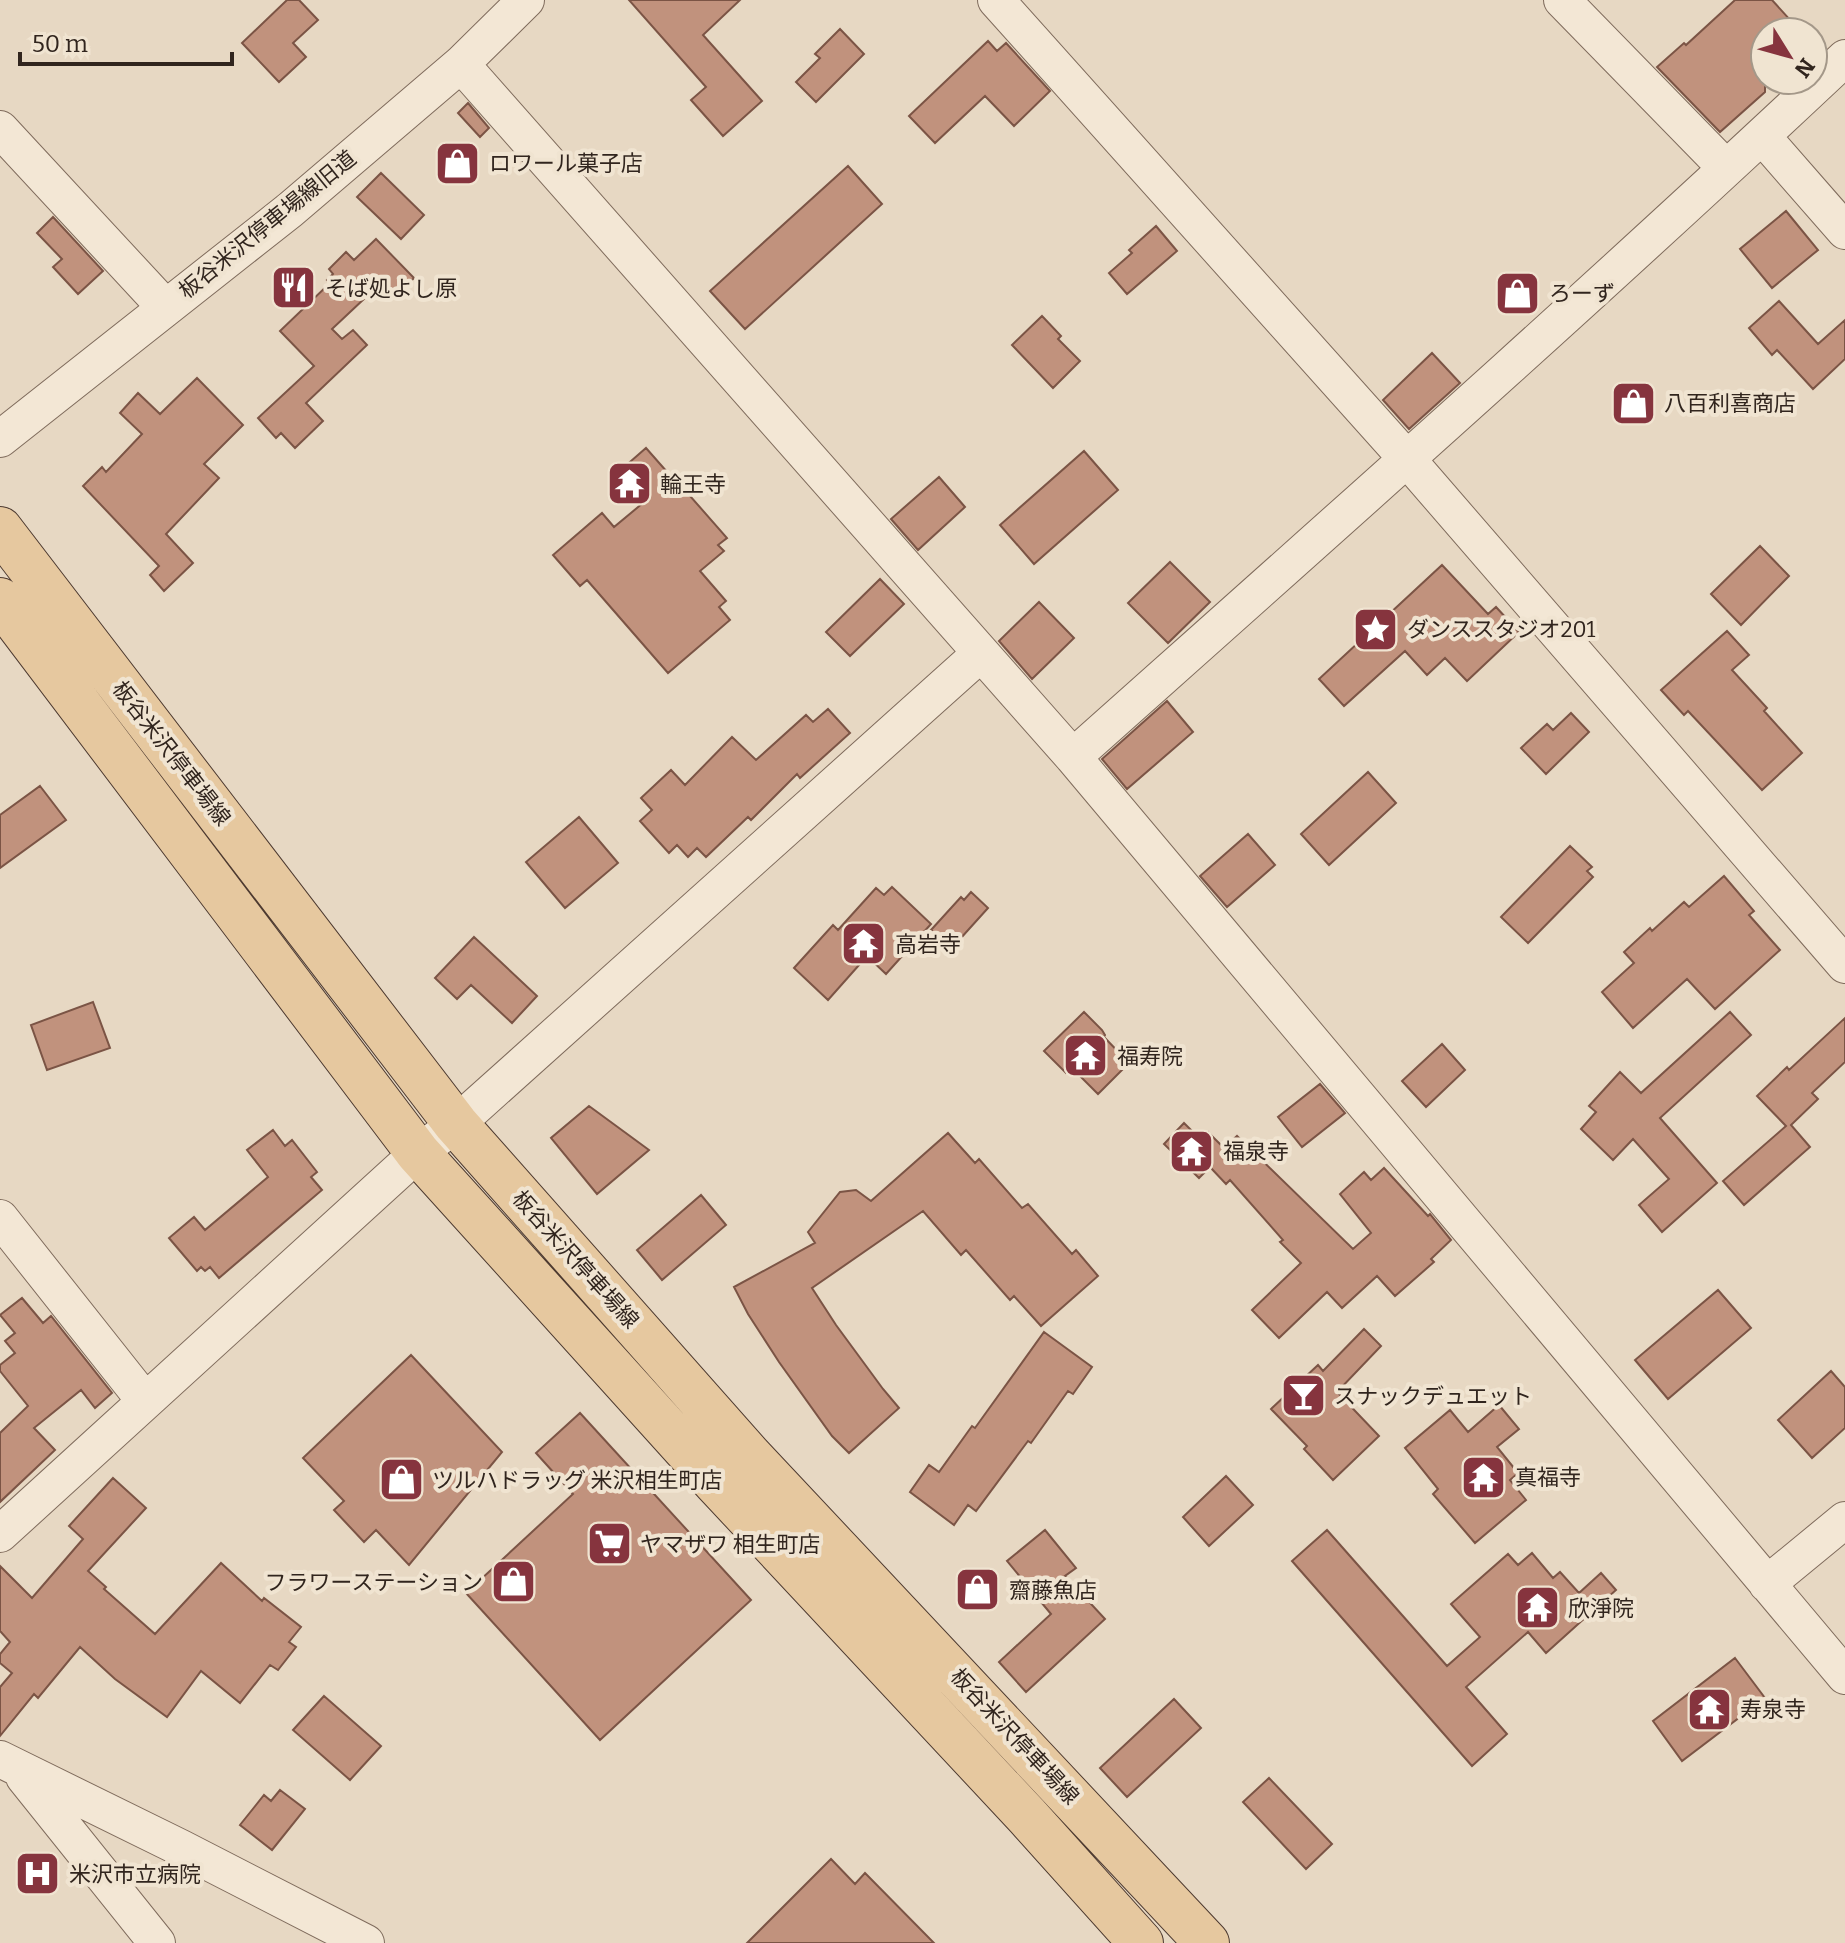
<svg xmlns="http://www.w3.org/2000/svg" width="1845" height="1943" viewBox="0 0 1845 1943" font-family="Bitter,'Noto Sans JP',serif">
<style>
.building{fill:#c1927d;stroke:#7b5445;stroke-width:2}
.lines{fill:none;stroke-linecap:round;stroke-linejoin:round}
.minor-casing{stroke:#7f6b5c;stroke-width:38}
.major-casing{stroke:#4d3a30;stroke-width:46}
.minor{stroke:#f3e7d5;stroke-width:36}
.major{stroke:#e6c89f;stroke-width:44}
.labels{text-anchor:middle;stroke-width:8;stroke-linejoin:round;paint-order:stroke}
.poi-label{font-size:22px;fill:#31251e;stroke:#f0e4d1;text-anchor:start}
.street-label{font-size:22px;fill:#31251e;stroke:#f0e4d1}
</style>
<rect width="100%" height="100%" fill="#e7d8c3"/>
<!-- building -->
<path class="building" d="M 287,0 L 299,0 L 318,20 L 293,43 L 306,57 L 279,82 L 242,43 Z
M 629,0 L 740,0 L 703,35 L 762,101 L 723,136 L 691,100 L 706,87 Z
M 1735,0 L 1772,0 L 1801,32 L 1765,32 L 1765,92 L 1720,132 L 1657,67 L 1684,43 L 1686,45 Z
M 840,29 L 864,54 L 816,102 L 796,82 L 820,58 L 815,54 Z
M 988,41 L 997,51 L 1006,43 L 1050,91 L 1014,126 L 985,96 L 935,143 L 909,116 Z
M 468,103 L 489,128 L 480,137 L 458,113 Z
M 848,166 L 882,204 L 745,329 L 710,291 Z
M 381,173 L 424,215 L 401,239 L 357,197 Z
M 1786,211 L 1818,250 L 1772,288 L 1740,249 Z
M 53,217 L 103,271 L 78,294 L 53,267 L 62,259 L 37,233 Z
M 1156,226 L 1177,251 L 1127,294 L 1109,273 L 1132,253 L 1129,250 Z
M 376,239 L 414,278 L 395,297 L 381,283 L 332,329 L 342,339 L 353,330 L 367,345 L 306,403 L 323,421 L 295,448 L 281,433 L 276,438 L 258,418 L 314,366 L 280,331 L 330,283 L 327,280 L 333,274 L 329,269 L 346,252 L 354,260 Z
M 1779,301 L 1818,344 L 1845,320 L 1845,359 L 1813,389 L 1777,350 L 1772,355 L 1749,328 Z
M 1042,316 L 1061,336 L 1058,339 L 1080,361 L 1053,388 L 1012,345 Z
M 1432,353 L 1460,383 L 1409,429 L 1383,400 Z
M 197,378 L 243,425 L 204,464 L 219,478 L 166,534 L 193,563 L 164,591 L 150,575 L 159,566 L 83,486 L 102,467 L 106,472 L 142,434 L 120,413 L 138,393 L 160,414 Z
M 646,448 L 675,481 L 676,480 L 727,538 L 718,545 L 724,551 L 700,571 L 726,601 L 719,607 L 730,620 L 668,673 L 587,580 L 580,586 L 553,555 L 602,513 L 614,527 L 649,498 L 623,468 Z
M 1084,451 L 1118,490 L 1034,564 L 1000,525 Z
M 939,477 L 965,507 L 918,550 L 891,519 Z
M 1760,546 L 1789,576 L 1741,625 L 1711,594 Z
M 1170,562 L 1210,602 L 1168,643 L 1128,603 Z
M 1442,565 L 1488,614 L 1496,607 L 1519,632 L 1467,681 L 1445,658 L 1427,675 L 1405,651 L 1344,706 L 1319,679 Z
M 880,579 L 904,604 L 850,656 L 826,632 Z
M 1039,602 L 1074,638 L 1032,679 L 999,641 Z
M 1727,631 L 1749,655 L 1732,670 L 1767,708 L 1764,711 L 1802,753 L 1762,790 L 1688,711 L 1684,715 L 1661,690 Z
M 1167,701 L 1193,732 L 1127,789 L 1102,759 Z
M 828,709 L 850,733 L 800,778 L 797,774 L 751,820 L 748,817 L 706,857 L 697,848 L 688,857 L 677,845 L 669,853 L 640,821 L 652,810 L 641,798 L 671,770 L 685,785 L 732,737 L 756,760 L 806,715 L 813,722 Z
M 1571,713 L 1589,732 L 1546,774 L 1521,748 L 1547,724 L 1553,730 Z
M 1368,772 L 1396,803 L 1329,865 L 1301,834 Z
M 40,786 L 66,820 L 0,868 L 0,815 Z
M 579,817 L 618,863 L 565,908 L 526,862 Z
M 1248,834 L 1275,865 L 1227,907 L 1200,876 Z
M 1570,846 L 1592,867 L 1587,871 L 1593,877 L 1528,943 L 1501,917 Z
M 1724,876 L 1754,911 L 1749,915 L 1780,950 L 1715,1009 L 1687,979 L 1633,1028 L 1602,992 L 1634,963 L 1624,952 L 1650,928 L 1652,931 L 1684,902 L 1689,907 Z
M 892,887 L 931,924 L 886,974 L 867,956 L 828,1000 L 794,968 L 833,925 L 838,930 L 876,888 L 884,895 Z
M 971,892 L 988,908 L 951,949 L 931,930 L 961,897 L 964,900 Z
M 474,937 L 537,996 L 512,1023 L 471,985 L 457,999 L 435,978 Z
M 93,1002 L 110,1048 L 47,1070 L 31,1025 Z
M 1084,1012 L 1102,1030 L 1105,1035 L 1104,1037 L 1129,1063 L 1098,1094 L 1072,1068 L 1066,1073 L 1044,1051 Z
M 1730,1012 L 1751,1035 L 1660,1118 L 1717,1183 L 1662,1232 L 1639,1205 L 1669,1179 L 1633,1139 L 1613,1160 L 1581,1129 L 1596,1112 L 1589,1106 L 1620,1072 L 1641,1093 Z
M 1845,1018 L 1845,1062 L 1812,1093 L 1818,1099 L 1791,1125 L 1810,1147 L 1744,1205 L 1723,1181 L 1786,1126 L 1757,1096 L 1787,1067 L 1789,1070 Z
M 1442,1044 L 1465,1070 L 1426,1107 L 1402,1081 Z
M 1320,1084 L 1345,1113 L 1302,1147 L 1278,1117 Z
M 589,1106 L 649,1150 L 597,1194 L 551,1138 Z
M 1184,1123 L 1200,1139 L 1208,1132 L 1224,1148 L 1237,1136 L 1353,1249 L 1371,1233 L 1340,1194 L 1364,1172 L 1371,1180 L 1384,1168 L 1428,1216 L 1430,1214 L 1451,1240 L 1431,1259 L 1434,1262 L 1395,1296 L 1377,1276 L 1342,1308 L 1327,1292 L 1279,1338 L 1252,1310 L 1301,1263 L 1280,1242 L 1283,1240 L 1230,1180 L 1226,1184 L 1210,1167 L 1199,1178 L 1164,1144 Z
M 273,1130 L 285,1146 L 292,1140 L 317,1172 L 311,1177 L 322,1190 L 219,1278 L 210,1267 L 205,1271 L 201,1267 L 197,1271 L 169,1238 L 194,1217 L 205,1230 L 268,1177 L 247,1150 Z
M 948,1133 L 975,1163 L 979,1159 L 1022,1208 L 1028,1204 L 1072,1254 L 1076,1250 L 1098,1276 L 1041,1326 L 1014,1296 L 1010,1300 L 966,1250 L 961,1255 L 923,1211 L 812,1288 L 836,1325 L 883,1389 L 899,1408 L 849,1453 L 832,1436 L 779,1362 L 748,1314 L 734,1287 L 815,1243 L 808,1232 L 840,1192 L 856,1190 L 871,1201 Z
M 701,1195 L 726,1225 L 662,1280 L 637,1250 Z
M 1718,1290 L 1751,1328 L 1668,1399 L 1635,1360 Z
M 22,1298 L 43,1323 L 51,1316 L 112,1393 L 95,1408 L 81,1390 L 34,1428 L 55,1450 L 0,1502 L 0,1433 L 28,1406 L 0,1371 L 0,1365 L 15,1353 L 5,1341 L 15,1333 L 0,1315 Z
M 1364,1329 L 1381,1346 L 1337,1392 L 1379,1436 L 1333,1480 L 1304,1449 L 1307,1446 L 1271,1409 L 1318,1365 L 1323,1371 Z
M 1044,1332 L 1092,1367 L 1073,1394 L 1068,1391 L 1031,1443 L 1028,1441 L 976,1511 L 968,1505 L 954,1525 L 910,1492 L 929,1465 L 939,1472 L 972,1426 L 975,1428 Z
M 411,1355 L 502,1452 L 409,1565 L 376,1530 L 364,1542 L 334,1510 L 344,1501 L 303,1458 Z
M 1831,1371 L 1845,1387 L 1845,1428 L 1812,1458 L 1778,1420 Z
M 1499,1405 L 1519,1429 L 1497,1447 L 1518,1473 L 1510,1480 L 1526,1500 L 1475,1543 L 1433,1494 L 1438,1489 L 1405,1448 L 1450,1410 L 1468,1432 Z
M 580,1413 L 751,1600 L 600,1740 L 466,1593 L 573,1494 L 536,1453 Z
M 1226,1476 L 1253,1505 L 1209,1546 L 1183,1517 Z
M 113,1478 L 146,1508 L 88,1571 L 106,1587 L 104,1589 L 155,1634 L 221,1563 L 262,1601 L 264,1598 L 301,1627 L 289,1642 L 296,1647 L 278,1670 L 270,1665 L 240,1703 L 201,1671 L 167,1717 L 115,1679 L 80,1647 L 38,1698 L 34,1694 L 0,1736 L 0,1687 L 12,1673 L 0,1663 L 0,1654 L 10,1642 L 0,1631 L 0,1566 L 32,1598 L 83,1539 L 69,1526 Z
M 1045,1530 L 1076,1568 L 1065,1576 L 1105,1619 L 1026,1692 L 999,1662 L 1051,1614 L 1007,1561 Z
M 1327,1530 L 1447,1666 L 1480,1637 L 1451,1604 L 1508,1554 L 1518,1565 L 1532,1553 L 1553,1578 L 1560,1572 L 1579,1593 L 1601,1573 L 1616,1590 L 1546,1653 L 1528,1632 L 1466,1687 L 1507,1734 L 1472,1766 L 1292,1561 Z
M 1735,1658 L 1765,1698 L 1682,1761 L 1653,1721 Z
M 324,1696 L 381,1746 L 350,1780 L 293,1730 Z
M 1174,1699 L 1201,1728 L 1127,1797 L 1100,1768 Z
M 1269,1778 L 1332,1844 L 1306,1869 L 1243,1802 Z
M 280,1790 L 305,1809 L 272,1850 L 240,1825 L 264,1795 L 271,1801 Z
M 831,1859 L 855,1884 L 865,1873 L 934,1943 L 747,1943 Z"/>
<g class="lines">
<defs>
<path id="minor" d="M 996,0 L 1407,459 L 1845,965
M 1562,0 L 1726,168
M 461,64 L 1073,757 L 1845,1676
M 0,129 L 165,307
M 1762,136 L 1845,231
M 0,439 L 290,210 L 461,64 L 526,0
M 1073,757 C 1332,526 1592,296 1845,58
M 0,1218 L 145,1401
M 0,1534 L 418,1153 L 456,1124 L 980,654
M 1767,1584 L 1845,1520
M 0,1759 L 181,1848 L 366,1943
M 24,1777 L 157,1943"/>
<path id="major" d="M 0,529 L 456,1124 L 749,1455 L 1207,1943
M 0,600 L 418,1153 L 716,1483 L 1027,1816 L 1141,1943"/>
</defs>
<!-- minor casing -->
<use href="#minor" class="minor-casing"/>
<!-- major casing -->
<use href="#major" class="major-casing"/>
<!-- minor -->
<use href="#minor" class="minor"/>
<!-- major -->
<use href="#major" class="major"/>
</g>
<!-- icons -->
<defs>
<symbol id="shop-square" viewBox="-11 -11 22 22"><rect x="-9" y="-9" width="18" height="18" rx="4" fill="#86343e" stroke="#f0e4d1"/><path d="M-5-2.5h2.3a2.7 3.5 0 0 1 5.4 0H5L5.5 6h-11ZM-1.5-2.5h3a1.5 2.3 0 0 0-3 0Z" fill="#fff"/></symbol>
<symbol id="restaurant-square" viewBox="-11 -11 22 22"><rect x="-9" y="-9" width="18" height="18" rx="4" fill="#86343e" stroke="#f0e4d1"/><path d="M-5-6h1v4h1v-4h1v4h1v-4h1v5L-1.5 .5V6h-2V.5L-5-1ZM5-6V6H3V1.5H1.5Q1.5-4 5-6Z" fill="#fff"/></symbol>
<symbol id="temple-square" viewBox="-11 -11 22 22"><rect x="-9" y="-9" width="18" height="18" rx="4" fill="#86343e" stroke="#f0e4d1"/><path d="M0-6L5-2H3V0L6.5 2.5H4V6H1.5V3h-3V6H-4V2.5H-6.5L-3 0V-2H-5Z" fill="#fff"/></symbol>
<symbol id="sight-square" viewBox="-11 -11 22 22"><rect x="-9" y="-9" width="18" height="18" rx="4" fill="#86343e" stroke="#f0e4d1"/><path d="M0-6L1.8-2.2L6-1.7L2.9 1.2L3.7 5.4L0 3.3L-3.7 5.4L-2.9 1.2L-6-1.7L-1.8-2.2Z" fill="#fff"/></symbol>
<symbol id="bar-square" viewBox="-11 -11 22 22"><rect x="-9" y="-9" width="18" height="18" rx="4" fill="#86343e" stroke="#f0e4d1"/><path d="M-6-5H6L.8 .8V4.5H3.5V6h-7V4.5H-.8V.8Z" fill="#fff"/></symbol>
<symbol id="supermarket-square" viewBox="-11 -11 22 22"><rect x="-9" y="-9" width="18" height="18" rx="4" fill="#86343e" stroke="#f0e4d1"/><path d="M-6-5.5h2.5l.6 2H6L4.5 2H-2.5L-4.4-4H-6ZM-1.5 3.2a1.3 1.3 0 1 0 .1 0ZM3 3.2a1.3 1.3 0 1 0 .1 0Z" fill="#fff"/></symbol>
<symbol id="hospital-square" viewBox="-11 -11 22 22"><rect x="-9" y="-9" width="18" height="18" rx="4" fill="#86343e" stroke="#f0e4d1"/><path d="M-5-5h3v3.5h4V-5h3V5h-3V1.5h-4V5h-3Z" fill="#fff"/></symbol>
</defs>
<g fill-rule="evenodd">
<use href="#shop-square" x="432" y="138" width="51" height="51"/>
<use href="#restaurant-square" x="268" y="262" width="51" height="51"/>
<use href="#shop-square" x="1492" y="268" width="51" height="51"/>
<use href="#shop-square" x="1608" y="378" width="51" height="51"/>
<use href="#temple-square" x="604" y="458" width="51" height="51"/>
<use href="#sight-square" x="1350" y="604" width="51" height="51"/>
<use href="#temple-square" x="838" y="918" width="51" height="51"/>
<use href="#temple-square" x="1060" y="1030" width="51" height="51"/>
<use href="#temple-square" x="1166" y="1126" width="51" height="51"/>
<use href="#bar-square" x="1278" y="1370" width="51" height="51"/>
<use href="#temple-square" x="1458" y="1452" width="51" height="51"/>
<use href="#shop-square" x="376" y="1454" width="51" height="51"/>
<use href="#supermarket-square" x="584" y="1518" width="51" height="51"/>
<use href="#shop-square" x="488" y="1556" width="51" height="51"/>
<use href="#shop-square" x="952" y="1564" width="51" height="51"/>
<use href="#temple-square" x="1512" y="1582" width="51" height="51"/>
<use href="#temple-square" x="1684" y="1684" width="51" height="51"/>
<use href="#hospital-square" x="12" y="1848" width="51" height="51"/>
</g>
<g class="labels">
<!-- poi labels -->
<g class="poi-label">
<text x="489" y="171">ロワール菓子店</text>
<text x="325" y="296">そば処よし原</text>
<text x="1549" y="301">ろーず</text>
<text x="1664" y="411">八百利喜商店</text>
<text x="660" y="492">輪王寺</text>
<text x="1407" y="637">ダンススタジオ201</text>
<text x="895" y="952">高岩寺</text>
<text x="1117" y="1064">福寿院</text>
<text x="1223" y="1159">福泉寺</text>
<text x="1334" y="1404">スナックデュエット</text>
<text x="1515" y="1485">真福寺</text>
<text x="432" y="1488">ツルハドラッグ 米沢相生町店</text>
<text x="640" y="1552">ヤマザワ 相生町店</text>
<text x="483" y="1590" text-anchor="end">フラワーステーション</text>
<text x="1009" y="1598">齋藤魚店</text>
<text x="1568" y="1616">欣淨院</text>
<text x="1740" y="1717">寿泉寺</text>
<text x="69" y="1882">米沢市立病院</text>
</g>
<!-- street labels -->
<g class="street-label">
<text transform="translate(267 224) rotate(-39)" y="8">板谷米沢停車場線旧道</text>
<text transform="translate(172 753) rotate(52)" y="8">板谷米沢停車場線</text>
<text transform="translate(576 1259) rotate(48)" y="8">板谷米沢停車場線</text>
<text transform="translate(1015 1736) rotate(47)" y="8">板谷米沢停車場線</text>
</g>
</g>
<!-- north arrow -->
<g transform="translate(1789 56) rotate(127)"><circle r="38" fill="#f0e4d1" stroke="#a49889" stroke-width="2"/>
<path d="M0-6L14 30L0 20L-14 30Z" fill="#86343e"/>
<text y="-12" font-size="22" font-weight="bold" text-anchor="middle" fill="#31251e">N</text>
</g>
<!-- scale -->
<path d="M20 52v12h212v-12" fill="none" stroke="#31251e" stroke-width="4"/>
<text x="32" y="52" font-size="24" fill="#31251e" stroke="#f0e4d1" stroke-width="6" paint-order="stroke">50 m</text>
</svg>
